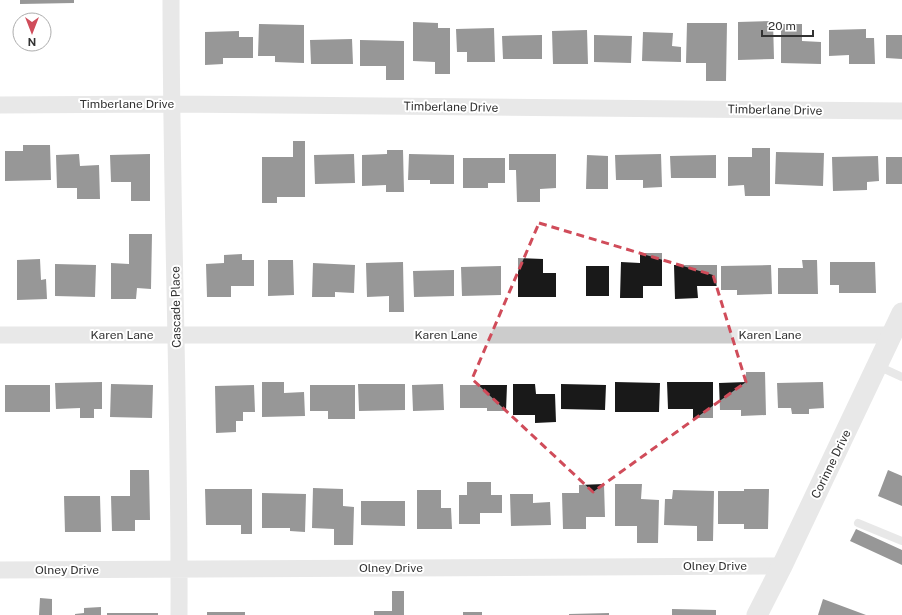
<svg xmlns="http://www.w3.org/2000/svg" width="902" height="615" viewBox="0 0 902 615" font-family="'Public Sans',sans-serif">
<style>
.building{fill:#191919}
.lines{fill:none;stroke-linecap:round;stroke-linejoin:round}
.service{stroke:#ccc;stroke-width:8}
.minor{stroke:#ccc;stroke-width:17}
.tertiary{stroke:#ccc;stroke-width:21}
.marked{fill:none;stroke:#d04c5a;stroke-width:3;stroke-dasharray:8 5;stroke-linejoin:round}
.labels{text-anchor:middle;stroke-width:4;stroke-linejoin:round;paint-order:stroke}
.street-label{font-size:12px;fill:#323232;stroke:#fff}
</style>
<rect width="100%" height="100%" fill="#fff"/>
<!-- building -->
<path class="building" d="M 20,0 L 74,0 L 74,3 L 20,4 Z
M 773,21 L 774,59 L 738,60 L 738,22 Z
M 413,22 L 438,23 L 438,28 L 450,28 L 450,74 L 435,74 L 435,62 L 413,61 Z
M 687,23 L 727,23 L 726,81 L 706,81 L 706,63 L 686,63 Z
M 259,24 L 304,25 L 304,63 L 275,62 L 275,56 L 258,56 Z
M 781,24 L 802,24 L 802,41 L 821,42 L 821,64 L 781,63 Z
M 494,28 L 495,62 L 467,62 L 467,52 L 457,52 L 456,29 Z
M 866,29 L 866,38 L 874,38 L 875,64 L 849,64 L 849,55 L 829,56 L 829,30 Z
M 587,30 L 588,64 L 553,64 L 552,31 Z
M 239,31 L 239,37 L 253,37 L 253,58 L 223,58 L 223,64 L 205,65 L 205,32 Z
M 643,32 L 673,33 L 672,46 L 681,47 L 681,62 L 642,61 Z
M 542,35 L 542,59 L 503,59 L 502,36 Z
M 594,35 L 632,36 L 631,63 L 594,62 Z
M 886,35 L 902,35 L 902,59 L 886,58 Z
M 352,39 L 353,64 L 311,64 L 310,40 Z
M 360,40 L 404,41 L 404,80 L 386,80 L 386,66 L 360,66 Z
M 293,141 L 305,141 L 305,197 L 277,197 L 277,203 L 262,203 L 262,157 L 293,157 Z
M 23,145 L 50,145 L 51,180 L 5,181 L 5,151 L 23,151 Z
M 752,148 L 770,148 L 770,196 L 745,196 L 744,185 L 728,186 L 728,157 L 752,157 Z
M 387,150 L 403,150 L 404,192 L 386,192 L 386,185 L 362,186 L 362,155 L 387,154 Z
M 776,152 L 824,153 L 823,186 L 775,184 Z
M 79,154 L 80,166 L 99,165 L 100,199 L 77,199 L 77,188 L 57,188 L 56,155 Z
M 150,154 L 150,201 L 131,201 L 131,182 L 111,182 L 110,155 Z
M 354,154 L 355,183 L 315,184 L 314,155 Z
M 409,154 L 454,155 L 454,184 L 430,184 L 430,180 L 408,180 Z
M 509,154 L 556,154 L 556,188 L 540,189 L 540,202 L 517,202 L 516,170 L 509,170 Z
M 661,154 L 662,187 L 643,188 L 643,180 L 616,180 L 615,155 Z
M 587,155 L 608,156 L 608,189 L 586,189 Z
M 716,155 L 716,178 L 671,178 L 670,156 Z
M 878,156 L 879,181 L 867,182 L 867,190 L 833,191 L 832,157 Z
M 886,157 L 902,157 L 902,184 L 886,184 Z
M 463,158 L 505,158 L 505,183 L 488,183 L 488,188 L 463,188 Z
M 129,234 L 152,234 L 151,289 L 137,288 L 136,299 L 111,299 L 111,263 L 129,264 Z
M 640,253 L 662,253 L 662,286 L 643,286 L 643,298 L 620,298 L 621,262 L 640,263 Z
M 242,254 L 242,260 L 254,260 L 254,286 L 231,286 L 231,297 L 207,297 L 206,264 L 224,263 L 224,255 Z
M 518,258 L 543,259 L 543,273 L 556,273 L 556,297 L 518,297 Z
M 40,259 L 41,280 L 46,279 L 47,299 L 17,300 L 17,260 Z
M 268,260 L 293,260 L 294,295 L 268,296 Z
M 802,260 L 817,260 L 818,294 L 778,294 L 778,268 L 803,268 Z
M 403,262 L 404,312 L 389,312 L 389,296 L 367,297 L 366,263 Z
M 830,262 L 875,262 L 876,293 L 839,293 L 839,285 L 830,285 Z
M 313,263 L 355,265 L 354,293 L 335,292 L 335,297 L 312,297 Z
M 55,264 L 96,265 L 95,297 L 55,296 Z
M 674,265 L 717,265 L 717,286 L 697,286 L 698,298 L 675,299 Z
M 771,265 L 772,294 L 737,295 L 737,290 L 721,290 L 721,266 Z
M 501,266 L 501,295 L 462,296 L 461,267 Z
M 586,266 L 609,266 L 609,296 L 586,296 Z
M 454,270 L 454,296 L 414,297 L 413,271 Z
M 746,372 L 765,372 L 766,415 L 741,416 L 741,410 L 720,410 L 719,383 L 746,382 Z
M 102,382 L 102,409 L 94,409 L 94,418 L 80,418 L 80,408 L 56,409 L 55,383 Z
M 262,382 L 284,382 L 284,393 L 304,392 L 305,416 L 262,417 Z
M 615,382 L 660,383 L 659,412 L 615,412 Z
M 667,382 L 713,382 L 713,418 L 693,418 L 693,409 L 668,409 Z
M 823,382 L 824,408 L 809,409 L 809,414 L 792,414 L 791,408 L 778,408 L 777,383 Z
M 111,384 L 153,385 L 152,418 L 110,417 Z
M 358,384 L 405,384 L 405,410 L 359,411 Z
M 443,384 L 444,410 L 413,411 L 412,385 Z
M 513,384 L 535,384 L 536,394 L 555,394 L 556,422 L 535,423 L 535,415 L 513,415 Z
M 561,384 L 606,385 L 605,410 L 561,409 Z
M 5,385 L 50,385 L 50,412 L 5,412 Z
M 254,385 L 255,412 L 243,412 L 243,421 L 236,421 L 236,432 L 216,433 L 215,386 Z
M 310,385 L 355,385 L 355,419 L 328,419 L 328,411 L 310,411 Z
M 460,385 L 507,385 L 506,411 L 487,411 L 487,408 L 460,408 Z
M 130,470 L 149,470 L 150,520 L 135,520 L 135,531 L 112,531 L 111,496 L 130,496 Z
M 888,470 L 902,476 L 902,506 L 878,496 Z
M 467,482 L 491,482 L 491,495 L 502,495 L 502,513 L 480,513 L 480,524 L 459,524 L 459,495 L 467,495 Z
M 604,484 L 605,517 L 586,517 L 586,529 L 563,529 L 562,493 L 579,493 L 579,485 Z
M 615,484 L 642,484 L 641,499 L 659,500 L 658,543 L 637,543 L 637,526 L 615,526 Z
M 313,488 L 343,489 L 343,506 L 354,507 L 353,545 L 334,545 L 334,529 L 312,528 Z
M 205,489 L 252,489 L 252,534 L 241,534 L 241,525 L 206,525 Z
M 744,489 L 769,489 L 768,529 L 744,529 L 744,524 L 718,524 L 718,491 L 744,491 Z
M 417,490 L 441,490 L 441,508 L 451,508 L 452,529 L 417,529 Z
M 673,490 L 714,491 L 713,541 L 697,541 L 697,526 L 664,525 L 665,499 L 672,499 Z
M 262,493 L 306,494 L 305,532 L 290,531 L 290,528 L 262,528 Z
M 510,494 L 533,494 L 533,503 L 550,502 L 551,525 L 511,526 Z
M 64,496 L 100,496 L 101,532 L 65,532 Z
M 361,501 L 405,501 L 405,526 L 361,525 Z
M 856,529 L 902,550 L 902,565 L 850,541 Z
M 392,591 L 404,591 L 404,615 L 374,615 L 374,611 L 392,611 Z
M 40,598 L 52,599 L 52,615 L 39,615 Z
M 823,599 L 866,615 L 818,615 Z
M 101,607 L 101,615 L 75,615 L 75,614 L 84,613 L 84,608 Z
M 672,609 L 716,610 L 716,615 L 672,615 Z
M 207,612 L 245,612 L 245,615 L 207,615 Z
M 463,612 L 482,612 L 482,615 L 463,615 Z
M 107,613 L 158,613 L 158,615 L 107,615 Z
M 609,613 L 609,615 L 569,615 L 569,614 Z"/>
<g class="lines">
<!-- service -->
<path class="service" d="M 878,366 L 902,377
M 858,523 L 902,541"/>
<!-- minor -->
<path class="minor" d="M 171,0 C 171,205 180,410 179,615
M 0,105 L 171,104 L 902,111
M 0,335 L 893,335
M 0,570 L 782,566"/>
<!-- tertiary -->
<path class="tertiary" d="M 757,615 L 782,566 L 902,313"/>
</g>
<!-- marked area -->
<path d="M0 0H902V615H0ZM 539,223 L 713,275 L 746,382 L 593,492 L 472,379 Z" fill="#fff" fill-opacity=".55" fill-rule="evenodd"/>
<path class="marked" d="M 539,223 L 713,275 L 746,382 L 593,492 L 472,379 Z"/>
<g class="labels">
<!-- street labels -->
<g class="street-label">
<text x="127" y="108">Timberlane Drive</text>
<text transform="translate(451 107) rotate(1)" y="4">Timberlane Drive</text>
<text transform="translate(775 110) rotate(1)" y="4">Timberlane Drive</text>
<text transform="translate(176 307) rotate(-91)" y="4">Cascade Place</text>
<text x="122" y="339">Karen Lane</text>
<text x="446" y="339">Karen Lane</text>
<text x="770" y="339">Karen Lane</text>
<text transform="translate(831 464) rotate(-64)" y="4">Corinne Drive</text>
<text x="715" y="570">Olney Drive</text>
<text x="391" y="572">Olney Drive</text>
<text x="67" y="574">Olney Drive</text>
</g>
</g>
<!-- north arrow -->
<g transform="translate(32 32) rotate(180)"><circle r="19" fill="#ffffff" stroke="#adadad"/>
<path d="M0-3L7 15L0 10L-7 15Z" fill="#d04c5a"/>
<text y="-6" font-size="11" font-weight="bold" text-anchor="middle" fill="#323232">N</text>
</g>
<!-- scale -->
<path d="M762 30v6h51v-6" fill="none" stroke="#323232" stroke-width="2"/>
<text x="768" y="30" font-size="12" fill="#323232" stroke="#ffffff" stroke-width="3" paint-order="stroke">20 m</text>
</svg>
